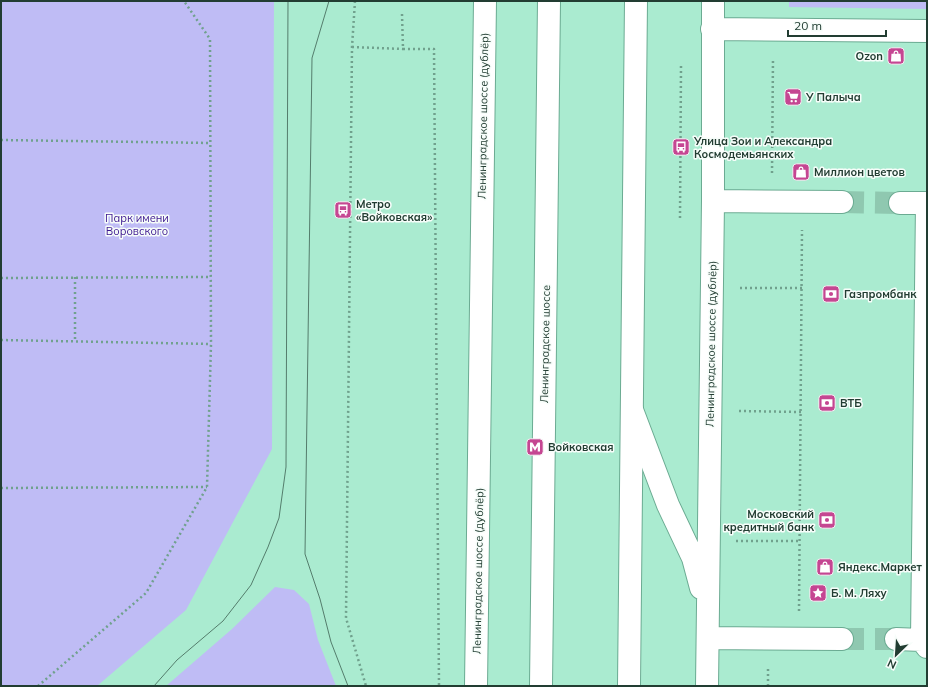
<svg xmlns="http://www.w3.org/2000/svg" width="928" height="687" viewBox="0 0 928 687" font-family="Mulish,sans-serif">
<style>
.green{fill:#bfbcf5}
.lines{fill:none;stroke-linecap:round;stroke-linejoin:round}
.minor-tunnel{stroke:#8fc8b0;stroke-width:22;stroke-dasharray:22 11;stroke-linecap:butt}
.minor-casing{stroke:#6bab92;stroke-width:24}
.major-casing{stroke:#6bab92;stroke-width:24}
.path{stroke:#70a18d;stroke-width:2.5;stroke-dasharray:2 3;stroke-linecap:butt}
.minor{stroke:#fff;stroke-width:22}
.major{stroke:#fff;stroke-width:22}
.tram{stroke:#547d6c;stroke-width:1}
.labels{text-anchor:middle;stroke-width:3;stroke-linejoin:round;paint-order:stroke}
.poi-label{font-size:11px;font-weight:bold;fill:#223d32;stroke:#f7fdfa;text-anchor:start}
.street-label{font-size:11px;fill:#223d32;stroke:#f7fdfa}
.park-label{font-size:11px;fill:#3b158f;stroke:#f7fdfa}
</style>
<rect width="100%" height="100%" fill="#aaebd0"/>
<!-- green -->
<path class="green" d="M 1,1 L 274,1 L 272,449 L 186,610 L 97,686 L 1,686 Z
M 789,1 L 927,1 L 927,9 L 789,7 Z
M 275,587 L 294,590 L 309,604 L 318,640 L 336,686 L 166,686 L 232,629 Z"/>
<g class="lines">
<!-- minor-tunnel -->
<path class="minor-tunnel" d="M 842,202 L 900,203
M 842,639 L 896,639"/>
<defs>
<path id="minor" d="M 712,29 L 927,31
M 713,201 L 842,202
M 900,203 L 926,203
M 927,203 L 922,640 L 927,647
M 632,410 L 668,505 L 693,558 L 701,588
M 708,638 L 842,639
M 896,639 L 922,640
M 707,686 L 713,201 L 713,1"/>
<path id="major" d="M 476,686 L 485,1
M 541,686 L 549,1
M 629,686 L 636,1"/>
</defs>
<!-- minor casing -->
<use href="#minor" class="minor-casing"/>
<!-- major casing -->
<use href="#major" class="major-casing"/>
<!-- path -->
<path class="path" d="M 355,1 L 352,47 L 346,618 L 366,686
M 402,14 L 403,49 L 434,49 L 439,686
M 352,47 L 403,49
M 1,140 L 210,143
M 772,173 L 773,58
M 680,218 L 681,66
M 75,277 L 75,342
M 1,278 L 211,277
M 740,288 L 802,288
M 1,340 L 211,344
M 739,411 L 801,412
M 1,488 L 207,487
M 736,541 L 800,541
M 799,611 L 802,230
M 38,686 L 146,593 L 207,487 L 211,344 L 210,39 L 184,1
M 768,686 L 768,667"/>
<!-- minor -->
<use href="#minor" class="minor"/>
<!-- major -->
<use href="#major" class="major"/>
<!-- tram -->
<path class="tram" d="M 329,1 L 312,58 L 305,554 L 320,599 L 331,642 L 348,686
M 154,686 L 177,660 L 223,621 L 251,585 L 268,547 L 279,518 L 286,467 L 288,1"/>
</g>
<!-- icons -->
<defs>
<symbol id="shop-square" viewBox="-11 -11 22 22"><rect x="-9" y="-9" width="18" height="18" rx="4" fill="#c54692" stroke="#f7fdfa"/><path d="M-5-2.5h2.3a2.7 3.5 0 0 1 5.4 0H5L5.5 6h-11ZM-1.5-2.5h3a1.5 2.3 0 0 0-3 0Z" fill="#fff"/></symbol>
<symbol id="supermarket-square" viewBox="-11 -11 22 22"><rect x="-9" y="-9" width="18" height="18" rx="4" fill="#c54692" stroke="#f7fdfa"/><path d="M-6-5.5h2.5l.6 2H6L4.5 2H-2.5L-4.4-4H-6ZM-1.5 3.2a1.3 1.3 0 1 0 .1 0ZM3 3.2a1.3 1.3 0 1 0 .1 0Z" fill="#fff"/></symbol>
<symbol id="bus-square" viewBox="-11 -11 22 22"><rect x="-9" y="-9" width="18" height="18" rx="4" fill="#c54692" stroke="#f7fdfa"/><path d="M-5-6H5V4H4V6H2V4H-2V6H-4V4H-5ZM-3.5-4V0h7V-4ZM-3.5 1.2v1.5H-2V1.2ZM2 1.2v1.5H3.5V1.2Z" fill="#fff"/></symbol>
<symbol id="bank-square" viewBox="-11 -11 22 22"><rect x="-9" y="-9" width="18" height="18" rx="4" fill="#c54692" stroke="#f7fdfa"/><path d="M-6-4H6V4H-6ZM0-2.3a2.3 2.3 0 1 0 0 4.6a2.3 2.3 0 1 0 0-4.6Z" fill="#fff"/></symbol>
<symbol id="metro-square" viewBox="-11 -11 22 22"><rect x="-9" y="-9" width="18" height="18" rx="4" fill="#c54692" stroke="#f7fdfa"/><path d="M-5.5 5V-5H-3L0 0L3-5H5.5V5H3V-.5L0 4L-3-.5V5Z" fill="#fff"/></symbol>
<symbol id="sight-square" viewBox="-11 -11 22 22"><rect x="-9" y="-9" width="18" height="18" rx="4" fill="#c54692" stroke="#f7fdfa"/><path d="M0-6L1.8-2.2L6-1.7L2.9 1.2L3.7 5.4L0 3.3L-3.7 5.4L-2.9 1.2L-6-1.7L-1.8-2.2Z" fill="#fff"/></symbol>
</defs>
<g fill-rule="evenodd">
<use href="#shop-square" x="886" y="46" width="20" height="20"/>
<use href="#supermarket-square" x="783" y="87" width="20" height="20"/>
<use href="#bus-square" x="671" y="137" width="20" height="20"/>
<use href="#shop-square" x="791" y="162" width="20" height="20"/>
<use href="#bus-square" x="333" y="200" width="20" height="20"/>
<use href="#bank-square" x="821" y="284" width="20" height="20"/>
<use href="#bank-square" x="817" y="393" width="20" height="20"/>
<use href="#metro-square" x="525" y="437" width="20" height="20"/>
<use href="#bank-square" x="817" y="510" width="20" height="20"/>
<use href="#shop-square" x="815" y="557" width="20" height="20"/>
<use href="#sight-square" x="808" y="583" width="20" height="20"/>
</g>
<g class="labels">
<!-- poi labels -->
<g class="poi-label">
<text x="883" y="60" text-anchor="end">Ozon</text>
<text x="806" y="101">У Палыча</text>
<text x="694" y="145">Улица Зои и Александра<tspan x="694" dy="13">Космодемьянских</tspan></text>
<text x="814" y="176">Миллион цветов</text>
<text x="356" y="208">Метро<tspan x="356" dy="13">«Войковская»</tspan></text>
<text x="844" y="298">Газпромбанк</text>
<text x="840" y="407">ВТБ</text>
<text x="548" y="451">Войковская</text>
<text x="814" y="518" text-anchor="end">Московский<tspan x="814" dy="13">кредитный банк</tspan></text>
<text x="838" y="571">Яндекс.Маркет</text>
<text x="831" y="597">Б. М. Ляху</text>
</g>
<!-- street labels -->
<g class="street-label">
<text transform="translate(483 116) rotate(-89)" y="4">Ленинградское шоссе (дублёр)</text>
<text transform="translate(545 344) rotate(-89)" y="4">Ленинградское шоссе</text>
<text transform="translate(711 344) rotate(-89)" y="4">Ленинградское шоссе (дублёр)</text>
<text transform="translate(478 571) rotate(-89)" y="4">Ленинградское шоссе (дублёр)</text>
</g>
<!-- park labels -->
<g class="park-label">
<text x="137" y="222">Парк имени<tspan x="137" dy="13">Воровского</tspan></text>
</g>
</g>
<!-- border -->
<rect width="928" height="687" fill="none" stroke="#223d32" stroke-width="4"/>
<!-- north arrow -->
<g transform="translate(896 655) rotate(205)" stroke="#f7fdfa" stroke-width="3" paint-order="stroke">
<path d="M0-3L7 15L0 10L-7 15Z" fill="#223d32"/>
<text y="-6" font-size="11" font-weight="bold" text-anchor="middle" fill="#223d32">N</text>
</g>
<!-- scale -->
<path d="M788 30v6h98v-6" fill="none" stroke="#223d32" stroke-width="2"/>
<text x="794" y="30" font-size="12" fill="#223d32" stroke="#f7fdfa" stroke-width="3" paint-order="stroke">20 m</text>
</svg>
